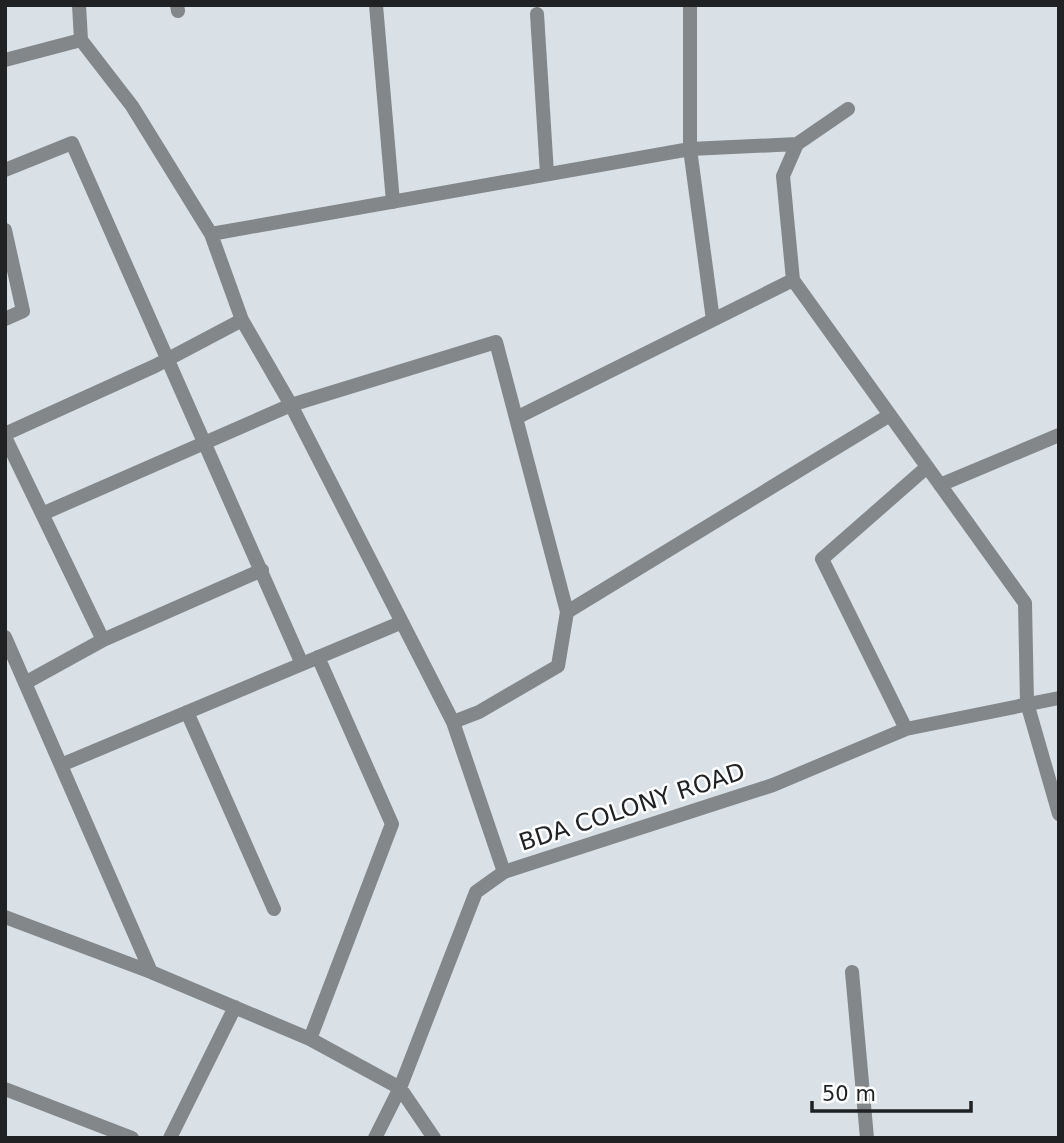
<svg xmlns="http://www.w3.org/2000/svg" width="1064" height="1143" viewBox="0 0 1064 1143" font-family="'DejaVu Sans',sans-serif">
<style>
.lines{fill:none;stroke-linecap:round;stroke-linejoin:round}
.street{stroke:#838789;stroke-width:14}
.labels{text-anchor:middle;stroke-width:5;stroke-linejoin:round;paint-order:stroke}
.street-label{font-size:24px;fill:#1f2123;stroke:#fff}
</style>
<rect width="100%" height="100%" fill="#d9e1e6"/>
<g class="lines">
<!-- street -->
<path class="street" d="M 79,5 L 81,40
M 177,5 L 178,11
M 376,5 L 393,202
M 537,14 L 547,174
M 5,60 L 81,40 L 132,106 L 211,234 L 242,320
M 5,170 L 72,143 L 302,664
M 5,230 L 23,311 L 5,319
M 211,234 L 690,149 L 690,5
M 793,280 L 783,176 L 797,144 L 848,109
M 713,320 L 690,149 L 797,144
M 516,418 L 793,280 L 1025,603 L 1027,703 L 1059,814
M 5,434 L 155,366 L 242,320 L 291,405 L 453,722 L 504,872
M 5,437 L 103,640
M 940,485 L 1059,435
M 42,514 L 291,405 L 496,342 L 567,612 L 558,666 L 479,712 L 453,722
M 567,612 L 890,415
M 5,637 L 151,972
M 25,683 L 103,640 L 262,570
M 187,712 L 274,909
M 906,729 L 822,559 L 927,467
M 61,765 L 400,623
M 5,917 L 151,972 L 310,1039 L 400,1088 L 434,1138
M 852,972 L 867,1138
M 310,1039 L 392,824 L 318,657
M 5,1089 L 132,1138
M 170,1138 L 235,1007
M 375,1138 L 400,1088 L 476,892 L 504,872 L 773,785 L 906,729 L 1059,698"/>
</g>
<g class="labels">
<!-- street labels -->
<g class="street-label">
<text transform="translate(632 807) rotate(-18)" y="8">BDA COLONY ROAD</text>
</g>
</g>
<!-- border -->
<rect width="1064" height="1143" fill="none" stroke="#1f2123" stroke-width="14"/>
<!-- scale -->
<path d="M812 1101v10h159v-10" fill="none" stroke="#1f2123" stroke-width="3.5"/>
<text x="822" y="1101" font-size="21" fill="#1f2123" stroke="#ffffff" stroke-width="5" paint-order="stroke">50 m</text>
</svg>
